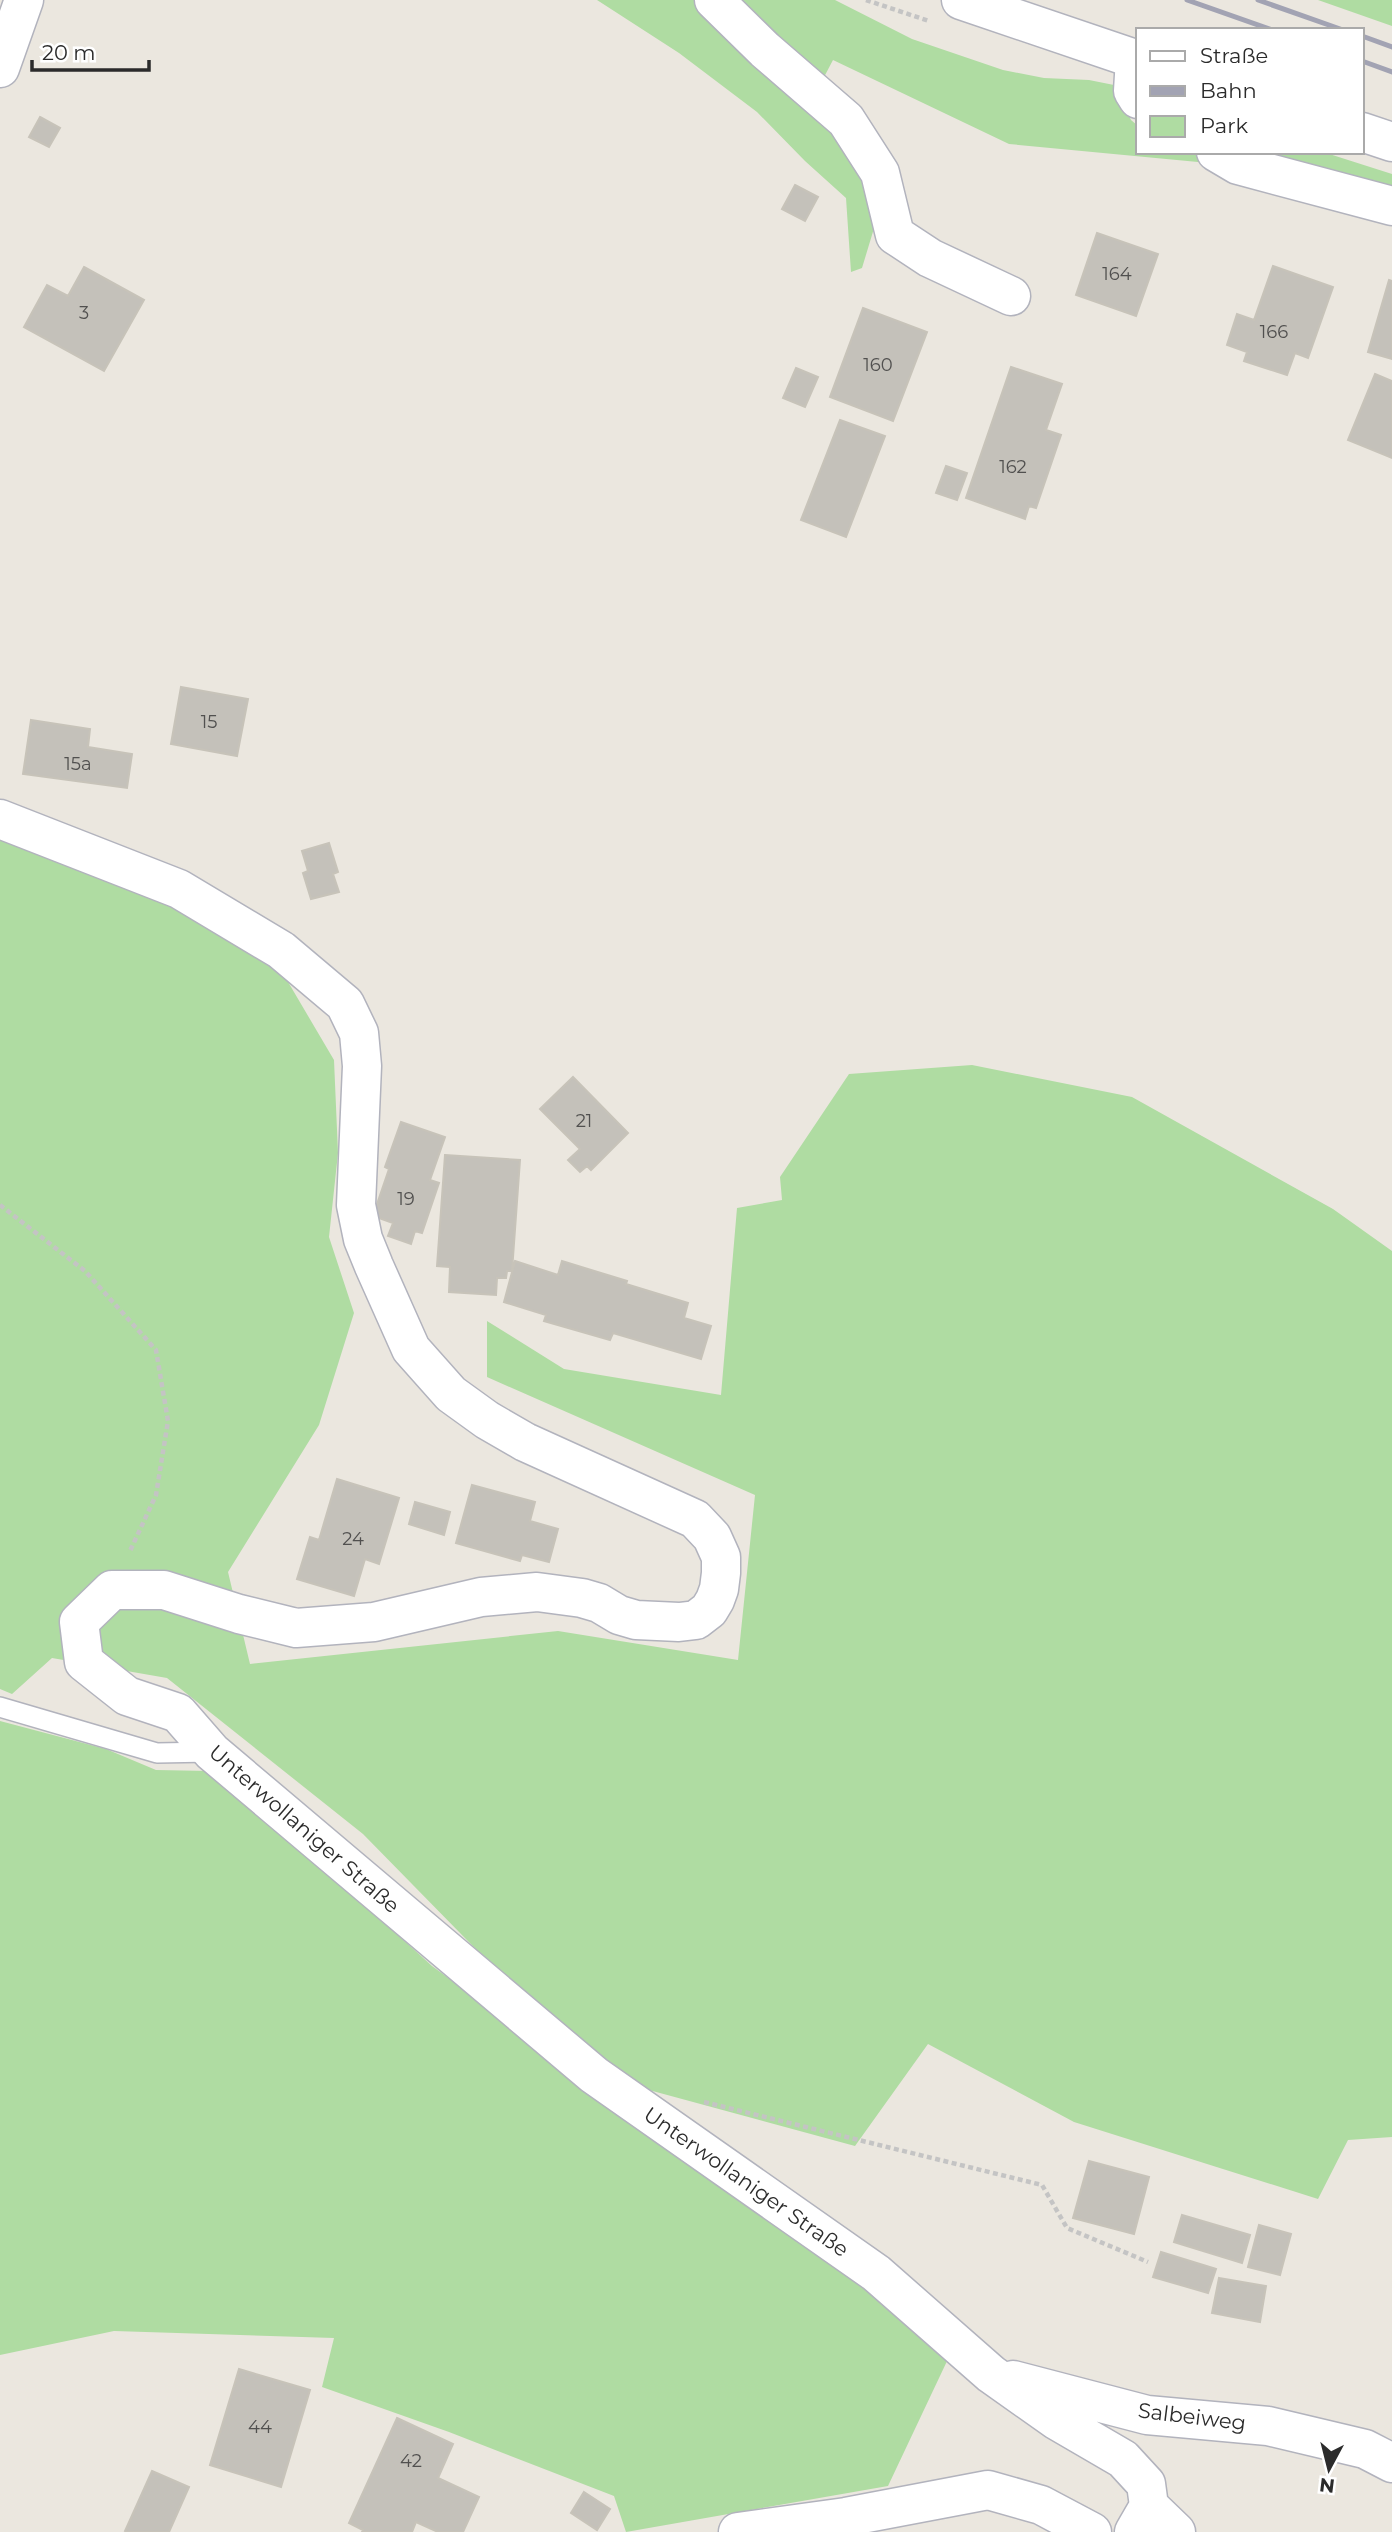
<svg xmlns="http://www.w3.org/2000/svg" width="1392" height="2532" font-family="Montserrat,sans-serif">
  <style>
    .green { fill: #afdca2 }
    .building { fill: #c4c1ba; stroke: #c7c3b9; stroke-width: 2 }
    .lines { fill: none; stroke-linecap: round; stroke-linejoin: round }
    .service-casing { stroke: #b2b3bd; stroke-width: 22 }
    .minor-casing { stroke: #b2b3bd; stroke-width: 41 }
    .secondary-casing { stroke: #b2b3bd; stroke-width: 41 }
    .path { stroke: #c4c4c4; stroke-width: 4.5; stroke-dasharray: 5 3.5; stroke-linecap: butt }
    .service { stroke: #fff; stroke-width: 19 }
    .minor { stroke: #fff; stroke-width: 38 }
    .secondary { stroke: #fff; stroke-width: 38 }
    .rail { stroke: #a2a3b3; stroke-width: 5 }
    .labels { text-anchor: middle; stroke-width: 5; stroke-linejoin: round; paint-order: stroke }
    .number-label { font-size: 18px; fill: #51504f }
    .street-label { font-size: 21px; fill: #2b2b2b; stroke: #fff }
  </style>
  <rect width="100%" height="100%" fill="#ebe7df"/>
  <path class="green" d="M597,0h106l163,161 9,64 -13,43 -11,4 -5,-74 -41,-37 -48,-49 -78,-59z
    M728,0h107l77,39 91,31 41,8 45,2 25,5 17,35 7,6v26h55l26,12 -210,-20 -176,-84 -10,19z
    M1318,0h74v26z
    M1238,152h85l69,22v24z
    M0,840l161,56 120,74 53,90 4,93 -9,84 25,76 -35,112 -91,147 22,92 308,-33 180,29 17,-165 -268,-118v-56l77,48 157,26 16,-187 45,-8 -2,-23 69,-103 123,-9 160,32 201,112 59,42v886l-44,3 -30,59 -244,-77 -146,-78 -73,102 -254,-69 -238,-243 -196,-156 -115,-20 -40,36 -12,-5z
    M0,1721l106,28 50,21 54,1 23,14 199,181 273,200 150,96 93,97 -60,127 -262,46 -12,-36 -165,-64 -127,-45 12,-49 -220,-7 -114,24z"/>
  <path class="building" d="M40,117l20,11 -11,19 -20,-10z
    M795,185l23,12 -13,24 -23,-12z
    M1097,233l61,21 -22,62 -60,-21z
    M1273,266l60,21 -25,71 -13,-5 -8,22 -43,-14 3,-9 -20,-7 10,-31 17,6z
    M84,267l60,33 -40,71 -80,-44 23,-42 21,11z
    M1389,280l3,1v78l-24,-7z
    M863,308l64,24 -34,89 -63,-24z
    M1011,367l51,17 -16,46 15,5 -25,73 -7,-2 -4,13 -59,-21z
    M796,368l22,9 -13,30 -22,-9z
    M1375,374l17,7v77l-44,-18z
    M840,420l45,16 -39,101 -45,-17z
    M946,466l21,7 -10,27 -21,-7z
    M181,687l67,12 -11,57 -66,-12z
    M31,720l59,9 -2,18 44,7 -5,34 -104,-14z
    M329,843l9,29 -5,2 6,18 -28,7 -8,-26 5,-2 -6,-20z
    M573,1077l55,56 -37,37 -4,-4 -7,6 -12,-12 12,-11 -40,-40z
    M401,1122l44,15 -15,43 9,3 -17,50 -7,-2 -4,13 -23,-8 5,-13 -20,-7 16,-47 -4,-2z
    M445,1155l75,5 -8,111h-5l-1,7h-9l-1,17 -47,-3 1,-25 -13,-1z
    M515,1261l43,14 4,-14 65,20 -1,3 62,19 -4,15 27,8 -10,33 -88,-26 -3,7 -66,-19 2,-6 -42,-13z
    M337,1479l62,19 -20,66 -14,-5 -11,37 -57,-17 13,-42 9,3z
    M472,1485l63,17 -5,19 28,8 -9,33 -27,-7 -2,6 -64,-18z
    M415,1502l35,10 -6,23 -35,-11z
    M1089,2161l60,16 -15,57 -61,-16z
    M1182,2215l68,20 -8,28 -68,-21z
    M1259,2225l32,9 -11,41 -32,-8z
    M1161,2252l55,17 -8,24 -55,-16z
    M1219,2278l47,8 -6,36 -48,-9z
    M239,2369l71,21 -29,97 -71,-22z
    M397,2418l56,26 -15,34 41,19 -16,35h-25l-22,-10 -4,10h-50l1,-2 -14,-7z
    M152,2471l37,16 -20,45h-42l-2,-1z
    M584,2492l26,17 -13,21 -26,-17z"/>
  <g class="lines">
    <defs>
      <path id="service" d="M0,1707l157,46 54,-1"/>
      <path id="minor" d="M714,0l51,50 81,70 34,53 15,62 35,23 81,38
        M1135,59l-2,32 5,8
        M0,68l24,-68
        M1216,152l22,13 154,41
        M0,819l179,70 102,61 64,54 14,29 3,33 -6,139 7,34 11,27 37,83 40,45 36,26 38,22 170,77 17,18 9,20v16l-2,16 -4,11 -6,10 -13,10 -17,2 -43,-2 -17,-5 -20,-12 -17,-5 -45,-6 -56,5 -107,25 -78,6 -57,-14 -75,-24h-52l-33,32 5,40 43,34 51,17 34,39 382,323 282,198 115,101 65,46 67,39 23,25 3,22 -15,26
        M1013,2380l134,35 121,11 97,23 27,14
        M1149,2506l27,26
        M738,2532l108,-15 142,-27 53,15 51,27"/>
      <path id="secondary" d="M961,0l177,60
        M1362,132l30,10"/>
    </defs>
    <use href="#service" class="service-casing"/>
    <use href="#minor" class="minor-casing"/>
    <use href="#secondary" class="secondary-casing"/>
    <path class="path" d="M866,0l63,21
      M0,1205l85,66 71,79 12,71 -12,74 -26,56
      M704,2102l338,83 25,43 81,34"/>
    <use href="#service" class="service"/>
    <use href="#minor" class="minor"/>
    <use href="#secondary" class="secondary"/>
    <path class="rail" d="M1187,0l85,30
      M1258,0l85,30
      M1362,36l30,11
      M1362,61l30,11"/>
  </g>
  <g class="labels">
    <g class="number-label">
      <text x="1117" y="280">164</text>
      <text x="84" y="319">3</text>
      <text x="1274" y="338">166</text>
      <text x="878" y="371">160</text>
      <text x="1013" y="473">162</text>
      <text x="209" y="728">15</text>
      <text x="78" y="770">15a</text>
      <text x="584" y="1127">21</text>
      <text x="406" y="1205">19</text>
      <text x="353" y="1545">24</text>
      <text x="260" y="2433">44</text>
      <text x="411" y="2467">42</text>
    </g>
    <g class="street-label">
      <text transform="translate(304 1829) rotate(41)" y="7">Unterwollaniger Straße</text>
      <text transform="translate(746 2182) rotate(35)" y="7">Unterwollaniger Straße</text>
      <text transform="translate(1192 2417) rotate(7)" y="7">Salbeiweg</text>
    </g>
  </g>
  <rect x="1136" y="28" width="228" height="126" fill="#ffffff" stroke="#aaaaaa" stroke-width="2"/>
  <rect x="1150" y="51" width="35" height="10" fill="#ffffff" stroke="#aaaaaa" stroke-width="2"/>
  <text x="1200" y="63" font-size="21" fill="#2b2b2b">Straße</text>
  <rect x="1150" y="86" width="35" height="10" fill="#a2a3b3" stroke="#aaaaaa" stroke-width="2"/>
  <text x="1200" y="98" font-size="21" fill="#2b2b2b">Bahn</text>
  <rect x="1150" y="116" width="35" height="21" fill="#afdca2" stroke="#aaaaaa" stroke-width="2"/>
  <text x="1200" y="133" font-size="21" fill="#2b2b2b">Park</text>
  <g transform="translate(1329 2469) rotate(187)" stroke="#ffffff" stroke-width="5" paint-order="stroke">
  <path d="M0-5L12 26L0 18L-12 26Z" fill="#2b2b2b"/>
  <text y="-10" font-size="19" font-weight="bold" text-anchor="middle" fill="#2b2b2b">N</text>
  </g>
  <path d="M32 60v10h117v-10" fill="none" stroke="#2b2b2b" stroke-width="3.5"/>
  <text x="42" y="60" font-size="21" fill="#2b2b2b" stroke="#ffffff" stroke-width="5" paint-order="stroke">20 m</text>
</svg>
